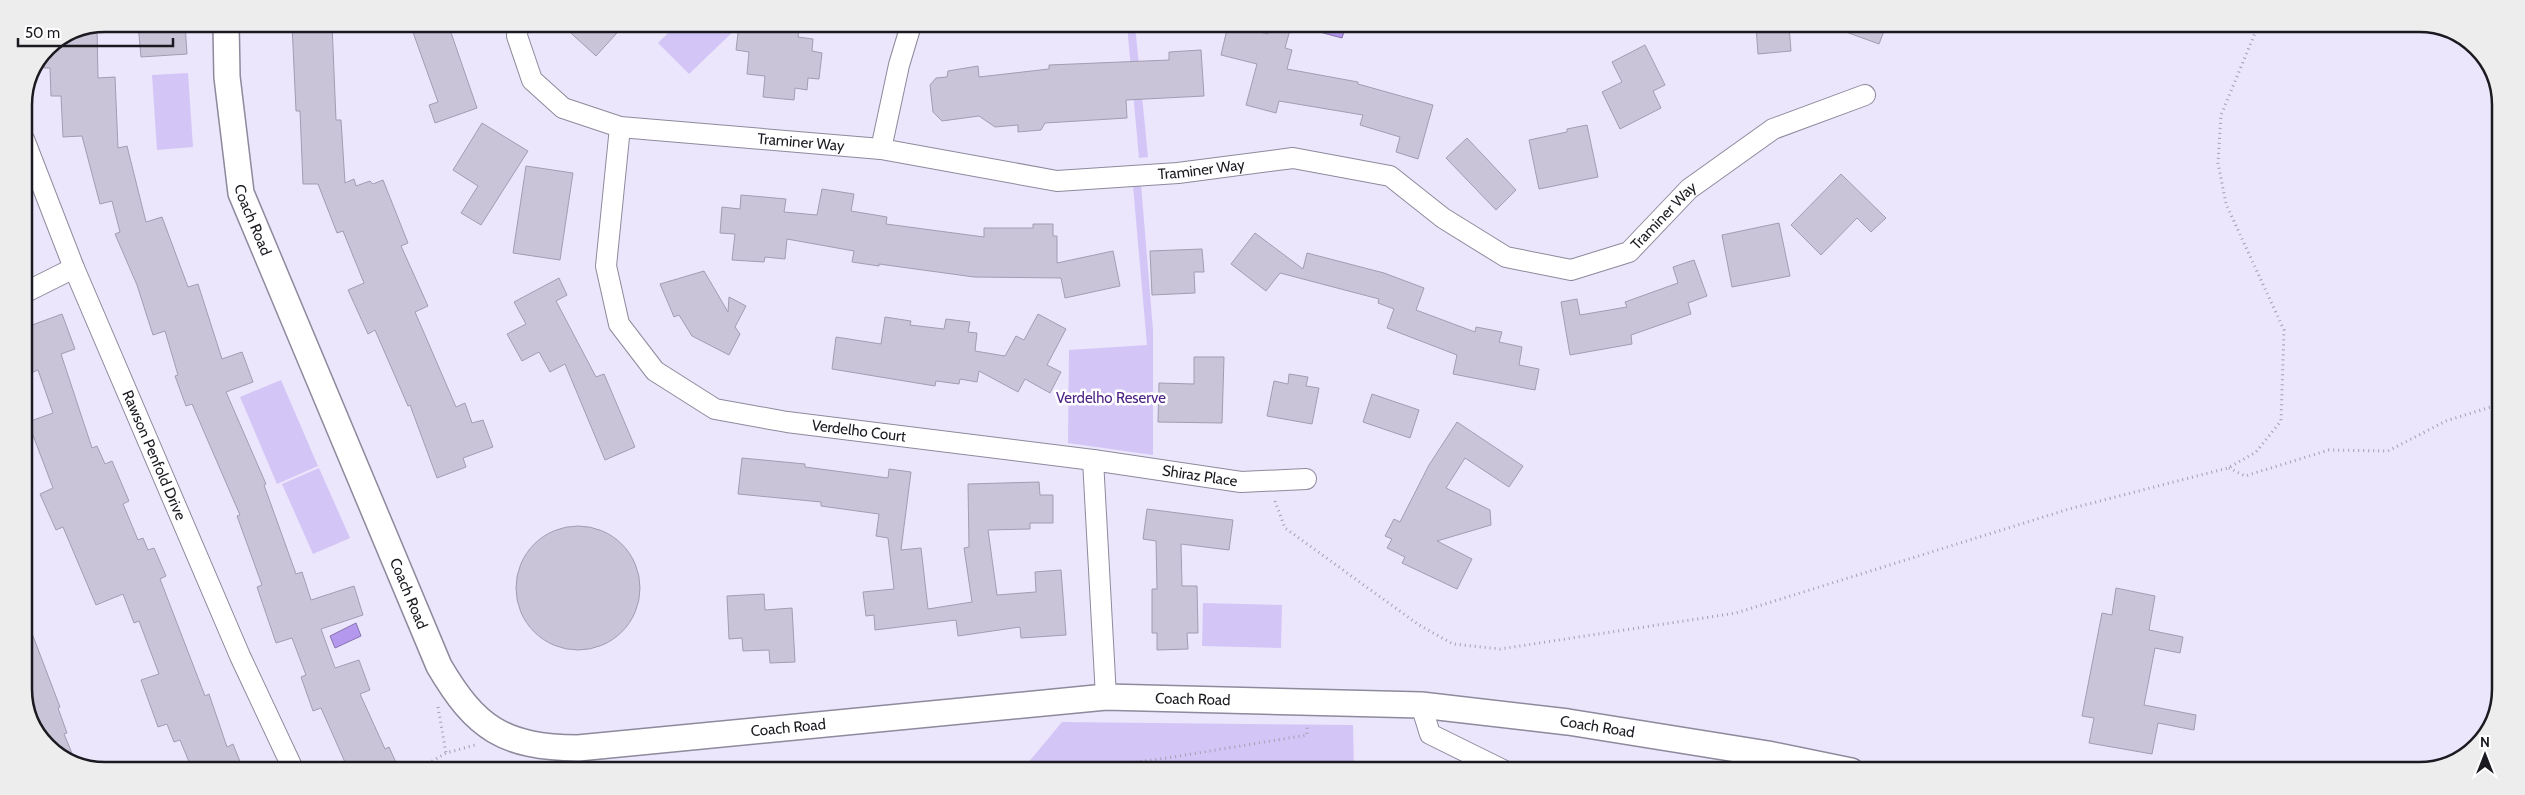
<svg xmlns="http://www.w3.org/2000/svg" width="2525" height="795" font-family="Cabin,sans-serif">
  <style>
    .green { fill: #d4c5f7 }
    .water { fill: #b498ed; stroke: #8672b0 }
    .building { fill: #c9c4d8; stroke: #a29db0 }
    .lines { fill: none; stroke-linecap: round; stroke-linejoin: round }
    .minor-casing { stroke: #8e899c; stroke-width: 22 }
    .tertiary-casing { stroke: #8e899c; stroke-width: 28 }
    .path { stroke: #a39faf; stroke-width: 3; stroke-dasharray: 1 4; stroke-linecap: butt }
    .minor { stroke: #fff; stroke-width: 20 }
    .tertiary { stroke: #fff; stroke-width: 25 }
    .labels { text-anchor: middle; stroke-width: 5; stroke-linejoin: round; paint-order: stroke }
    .street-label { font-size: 15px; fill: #1c1a21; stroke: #fff }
    .park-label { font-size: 15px; fill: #4e2486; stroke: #fff }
    .rim { fill: none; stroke: #1c1a21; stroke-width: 2.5 }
  </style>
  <rect width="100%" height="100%" fill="#ebe6fb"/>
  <path class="green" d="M677,24l63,1 -51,49 -31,-31z
    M1127,25h8l13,132 -9,1z
    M188,73l5,74 -36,3 -5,-75z
    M1141,184l12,146v125l-85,-12 1,-93 78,-5 -14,-159z
    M281,380l37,86 -41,18 -37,-87z
    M319,468l31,70 -37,16 -31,-70z
    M1203,603l79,2 -1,43 -79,-2z
    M1062,722l291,3 1,45h-332z"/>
  <path class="water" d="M1313,25h33l-4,13 -30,-8z
    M356,623l5,13 -26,12 -5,-12z"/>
  <path class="building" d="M138,24h47l2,30 -46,3z
    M292,24h40l4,96h5l4,63 9,-4 2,7 14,-5 3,3 10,-4 25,63 -7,3 27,60 -13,6 41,95 9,-4 7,20 11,-3 10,27 -30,11 3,9 -29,11 -27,-73 -2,1 -33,-76 -7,4 -20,-44 16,-7 -21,-52 -6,2 -19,-49h-15l-3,-73h-4z
    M410,24h38l29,84 -42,15 -6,-18 9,-3z
    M561,24h64l-29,32z
    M739,25h53l7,5 -1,7 15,2 -1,12 10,2 -3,26 -11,-1 -1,12 -12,-2 -1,12 -31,-3 2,-21 -18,-2 2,-22 -13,-2z
    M1228,25l40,9 2,-9 20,5 -5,18 7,2 -5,19 71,13v2l75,21 -15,54 -22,-7 4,-15 -40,-12 3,-10 -84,-14 -3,12 -30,-8 11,-41 -36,-9z
    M1756,26h33l2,25 -33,3z
    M1835,26h51l-7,18 -44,-16z
    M97,27l1,51 17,-1 3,71 9,-2 19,76 16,-5 26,70 10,-3 24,75 20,-7 11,30 -27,10 40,92 -2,1 32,89 6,-2 9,28 43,-14 9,29 -42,14 14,39 24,-8 11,30 -10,4 25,55 4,-2 10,22h-51l-27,-61 -8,3 -12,-34 5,-2 -14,-37 -16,5 -19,-56 5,-2 -25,-69 3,-1 -48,-111 -6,2 -11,-30 3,-1 -13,-44 -12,4 -16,-50 -22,-51 5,-2 -8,-31 -12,3 -18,-68 -19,1 -2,-41h-10l-1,-28h-6v-11l4,-9z
    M1645,45l20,40 -12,6 8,17 -41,21 -18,-37 20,-10 -10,-20z
    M1201,50l3,46 -78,4 1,18 -82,5 -4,7 -23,2v-7l-23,2 -16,-11 -37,5 -9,-9 -3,-27 6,-7 11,-1 1,-6 30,-5 1,11 70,-8v-4l120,-5v-8z
    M482,123l46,28 -47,74 -20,-12 17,-27 -25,-16z
    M1587,125l11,52 -59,12 -10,-49 38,-8v-3z
    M1467,138l49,52 -20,20 -50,-52z
    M526,166l47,7 -13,87 -47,-7z
    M1841,174l45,44 -15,14 -14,-14 -36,37 -30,-30z
    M822,189l32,5 -3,17 36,6 -1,7 98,13v-9h49v-4h20v12h4v27l56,-12 7,35 -55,12 -4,-20 -87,-1 -95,-13v2l-27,-4 2,-11 -67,-12 -2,20 -20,-2 -1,5 -32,-2 3,-26 -15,-1 2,-26 18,2 1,-14 45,4 -2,13 33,3z
    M1779,223l11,53 -58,11 -10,-52z
    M1255,233l48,36 4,-16 77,20 40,15 -8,22 59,22 1,-5 26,5 -3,10 23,5 -3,18 20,4 -4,21 -82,-16 4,-19 -70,-27 7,-19 -16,-6 1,-4 -99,-26 -14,18 -35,-27z
    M1202,249l2,23h-10l1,21 -43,2 -2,-44z
    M1694,260l13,36 -19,7 3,11 -60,21 1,9 -62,11 -9,-53 16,-3 3,16 47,-8 -2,-5 53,-19 -5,-16z
    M704,271l24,41 1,-15 17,9 -11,21 5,7 -11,21 -37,-19 -13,-21 -5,2 -14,-33z
    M559,278l8,17 -11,6 40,76 8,-3 31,73 -30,13 -40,-96 -15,8 -11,-20 -17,9 -15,-27 19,-10 -12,-22z
    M62,314l13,35 -14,5 31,94 5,-2 8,18 7,-3 17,40 -6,3 15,36 5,-2 5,12 6,-2 12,28 -6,3 45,117 4,-2 18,53 6,-3 10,25h-51l-12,-29 -6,2 -7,-18 -9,3 -17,-47 18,-6 -20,-53 -5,2 -11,-29 -27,11 -33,-78 -7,3 -16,-36 13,-6 -25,-66 25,-9 -15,-43 -14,6v-48z
    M1038,314l28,15 -19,36 14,7 -11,21 -25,-14 -7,13 -39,-21 -2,11 -17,-3 -1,5 -23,-3 -1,5 -103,-17 4,-32 45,7 4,-27 26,4 -1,4 34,4 2,-10 24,3 -2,10 9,1 -2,18 30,5 11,-20 8,4z
    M1194,357h30l-2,66 -64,-1 1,-39 35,1z
    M1289,374l19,3 -2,9 13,2 -7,36 -45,-8 7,-35 14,3z
    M1372,394l47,16 -9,28 -47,-16z
    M1457,422l66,44 -14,21 -44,-29 -19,30 44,22 1,15 -54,16 35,18 -15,30 -55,-26 3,-6 -18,-9 5,-9 -7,-3 9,-17 6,3 29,-57z
    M742,458l63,6v3l83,11 1,-9 22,3 -10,78 20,-2 7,61 44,-7 -8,-54 5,-1 -1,-63 71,-2 1,13h13v28h-23v6l-42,1 9,65 39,-3 -1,-20 26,-2 5,65 -45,3 -1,-11 -62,9 -2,-16 -81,10 -1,-15 -8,1 -3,-24 31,-3 -6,-51 -12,-2 3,-22 -58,-8v-4l-83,-8z
    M1147,509l86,11 -4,30 -48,-6 1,42h15l1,47h-11l1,16 -31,1v-17h-5v-44h5l-1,-48 -13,-2z
    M516 588a62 62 0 1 1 124 0a62 62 0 1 1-124 0Z
    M2116,588l39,8 -6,34 34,7 -3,16 -25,-5 -11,57 52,10 -2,15 -36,-7 -6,31 -63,-11 5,-25 -12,-2 20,-103 10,2z
    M764,594l1,16 27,-2 3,54 -25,1 -1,-13 -26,1 -1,-13 -13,1 -2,-43z
    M25,615l35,92 -2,1 9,25 -3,1 12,29 -32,-21 -20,-47z"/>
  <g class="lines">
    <defs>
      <g id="minor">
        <path id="s1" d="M518,24l-1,12 15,44 31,28 57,19 261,22 176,32 121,-8 115,-15 97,18 53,42 63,39 65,13 58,-18 60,-63 84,-60 92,-34"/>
        <path id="s2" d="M620,127l-14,139 13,58 36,47 60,38 72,13 306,38 13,237"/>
        <path id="s3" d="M24,139l50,129 166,388 53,113"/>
        <path d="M881,149l18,-84 12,-40"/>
        <path d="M24,293l50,-25"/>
        <path id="s4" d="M1093,460l148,22 65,-3"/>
        <path d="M1421,705l9,29 73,36"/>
      </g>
      <g id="tertiary">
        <path id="s5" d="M226,24l1,53 14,116 198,473c37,63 65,81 139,82l528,-51 315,8 147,17 200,32 83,17"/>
      </g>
    </defs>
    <use href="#minor" class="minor-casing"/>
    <use href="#tertiary" class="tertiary-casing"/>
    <path class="path" d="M2229,468l16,8 84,-26 59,1 58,-30 54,-17
      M1275,501l10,27 134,97 34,19 47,5 236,-36 333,-104 159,-41 28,-16 25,-31 3,-91 -58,-126 -8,-41 3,-48 37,-89
      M438,707l8,46
      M419,769l27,-16 29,-8
      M1076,770l91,-12 140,-23v-11"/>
    <use href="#minor" class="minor"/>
    <use href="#tertiary" class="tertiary"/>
  </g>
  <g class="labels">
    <g class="street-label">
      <text dy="5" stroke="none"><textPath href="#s1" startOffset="342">Traminer Way</textPath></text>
      <text dy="5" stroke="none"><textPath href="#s1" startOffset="746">Traminer Way</textPath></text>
      <text dy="5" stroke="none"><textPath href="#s1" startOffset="1256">Traminer Way</textPath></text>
      <text dy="5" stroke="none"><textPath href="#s5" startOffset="199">Coach Road</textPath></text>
      <text dy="5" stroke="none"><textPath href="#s2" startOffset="475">Verdelho Court</textPath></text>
      <text dy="5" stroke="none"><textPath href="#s3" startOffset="342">Rawson Penfold Drive</textPath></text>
      <text dy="5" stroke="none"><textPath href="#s4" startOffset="108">Shiraz Place</textPath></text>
      <text dy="5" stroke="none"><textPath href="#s5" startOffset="604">Coach Road</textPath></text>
      <text dy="5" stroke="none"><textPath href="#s5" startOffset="1472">Coach Road</textPath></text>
      <text dy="5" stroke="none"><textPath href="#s5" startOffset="1066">Coach Road</textPath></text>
      <text dy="5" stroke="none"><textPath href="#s5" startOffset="1878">Coach Road</textPath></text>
    </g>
    <g class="park-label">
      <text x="1111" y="403">Verdelho Reserve</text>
    </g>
  </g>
  <path d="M0 0H2525V795H0ZM105 32H2419A73 73 0 0 1 2492 105V689A73 73 0 0 1 2419 762H105A73 73 0 0 1 32 689V105A73 73 0 0 1 105 32Z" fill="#ededed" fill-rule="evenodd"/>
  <path class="rim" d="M105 32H2419A73 73 0 0 1 2492 105V689A73 73 0 0 1 2419 762H105A73 73 0 0 1 32 689V105A73 73 0 0 1 105 32Z"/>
  <g transform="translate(2485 755)" stroke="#ffffff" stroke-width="4" paint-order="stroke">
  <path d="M0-4L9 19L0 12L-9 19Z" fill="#1c1a21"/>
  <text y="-8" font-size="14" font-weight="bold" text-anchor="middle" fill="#1c1a21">N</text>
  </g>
  <path d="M18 38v8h155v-8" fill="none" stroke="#1c1a21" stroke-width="2.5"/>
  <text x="25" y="38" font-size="15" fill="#1c1a21" stroke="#ffffff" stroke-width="4" paint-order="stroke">50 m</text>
</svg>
